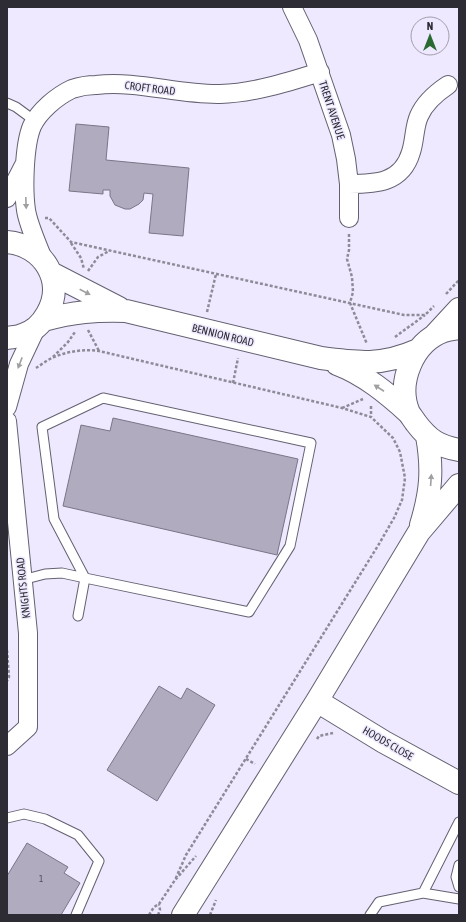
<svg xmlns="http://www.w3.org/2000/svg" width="466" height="922" font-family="'Asap Condensed',sans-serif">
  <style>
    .building { fill: #b0abbe; stroke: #7a7587 }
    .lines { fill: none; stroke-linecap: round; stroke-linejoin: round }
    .service-casing { stroke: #646071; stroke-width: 11 }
    .minor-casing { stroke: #646071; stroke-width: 20 }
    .tertiary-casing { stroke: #646071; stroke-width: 24 }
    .path { stroke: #8e8b99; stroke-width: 2.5; stroke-dasharray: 3 2; stroke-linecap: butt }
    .service { stroke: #fff; stroke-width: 9 }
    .minor { stroke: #fff; stroke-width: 18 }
    .tertiary { stroke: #fff; stroke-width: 22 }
    .oneway { fill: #a0a0a3 }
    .labels { text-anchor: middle; stroke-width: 3; stroke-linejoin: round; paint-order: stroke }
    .number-label { font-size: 9px; fill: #4e4b56 }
    .street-label { font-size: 11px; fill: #2d2b33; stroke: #eee9fe }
  </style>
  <rect width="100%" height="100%" fill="#eee9fe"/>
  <path class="building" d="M76,124l33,3 -3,33 83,8 -6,68 -34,-3 4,-39 -9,-1 -1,7 -4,4 -9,5h-5l-10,-4 -5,-9v-6h-7v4l-34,-3z
    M113,418l185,41 -21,96 -214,-49 18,-81 29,6z
    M159,686l22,13 6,-11 28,17 -58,96 -50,-31z
    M27,843l41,24 -4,6 16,10 -19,32h-54v-39z"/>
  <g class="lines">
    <defs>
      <path id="service" d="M7,103l9,4 19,14
        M22,580l23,-6 17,-1 23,5 164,34 41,-66 21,-103 -208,-45 -61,29 12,92 31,59 -7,38
        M7,818l17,-4 21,5 33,16 21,26 -23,54
        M459,865l-3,12 3,10
        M423,893l36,6
        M370,915l9,-13 44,-9 36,-71"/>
      <path id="minor" d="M292,7l16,33 33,95 5,24 3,25v34
        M349,184c27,0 53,-1 62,-32 4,-12 3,-25 8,-36 6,-14 17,-23 29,-31
        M7,198l17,-33
        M43,259c-5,-13 -15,-35 -17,-49 -3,-21 -2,-65 6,-84 7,-15 25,-30 40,-37 6,-2 16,-4 24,-4 41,-5 82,10 124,9 34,-1 68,-12 100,-22
        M7,407l12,-43 17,-36
        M7,421l21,212v94l-21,19"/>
      <path id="tertiary" d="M7,242c36,3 59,39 40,72 -5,9 -14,18 -25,21 -4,2 -10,2 -15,3
        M51,273l68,35
        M44,320c29,-8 52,-10 82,-9l195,47c37,5 61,8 97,-8
        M459,328c-5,1 -10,1 -15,3 -31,11 -48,52 -35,82 2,3 5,7 7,10 13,17 22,23 43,27
        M435,335l24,-26
        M337,364c27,10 51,30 72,49
        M421,525c10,-33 12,-55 6,-89
        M317,701l67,41 75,41
        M183,915l134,-214 102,-169 40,-47"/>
    </defs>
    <use href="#service" class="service-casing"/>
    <use href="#minor" class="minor-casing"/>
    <use href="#tertiary" class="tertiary-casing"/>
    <path class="path" d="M45,218h4l22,24 333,73h21l9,-9
      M349,234v16l-2,9 5,18 1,15 -3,11 17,41
      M71,243l10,15 3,11
      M88,271l10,-14 11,-6
      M446,294l13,-14
      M207,312l9,-38
      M88,330l11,21
      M395,337l30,-22
      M53,357l15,-15 7,-10
      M36,368c5,-3 11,-8 16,-10 15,-7 32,-9 47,-7l243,57 29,9 22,21 7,14 5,26 -3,22 -8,18 -15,26 -193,311 -11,25
      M233,383l5,-25
      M371,406v11
      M342,408l21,-9
      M7,650l2,27 -2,4
      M317,739l2,-3 14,-3
      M246,759l9,5
      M149,915l5,-8 5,-3 16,-24 21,-24
      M158,915l2,-5 -1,-6
      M210,915l6,-15"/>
    <use href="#service" class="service"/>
    <use href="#minor" class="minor"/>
    <use href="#tertiary" class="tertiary"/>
  </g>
  <defs><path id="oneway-solid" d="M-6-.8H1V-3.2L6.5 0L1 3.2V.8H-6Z"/></defs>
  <g class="oneway">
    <use href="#oneway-solid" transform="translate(26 203) rotate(88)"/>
    <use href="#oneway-solid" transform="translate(85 292) rotate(27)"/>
    <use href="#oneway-solid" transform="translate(20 363) rotate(111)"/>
    <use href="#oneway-solid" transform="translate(379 388) rotate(-147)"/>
    <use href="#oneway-solid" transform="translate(431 480) rotate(-86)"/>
  </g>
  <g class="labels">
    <g class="number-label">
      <text x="41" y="882">1</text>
    </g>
    <g class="street-label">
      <text transform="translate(150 88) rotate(7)" y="4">CROFT ROAD</text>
      <text transform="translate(332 110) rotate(72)" y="4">TRENT AVENUE</text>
      <text transform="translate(223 335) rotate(14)" y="4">BENNION ROAD</text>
      <text transform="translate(23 588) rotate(-96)" y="4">KNIGHTS ROAD</text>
      <text transform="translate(388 743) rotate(30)" y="4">HOODS CLOSE</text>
    </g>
  </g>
  <rect width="466" height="922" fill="none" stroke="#2d2b33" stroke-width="16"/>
  <g transform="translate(430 36)"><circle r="19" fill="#eee9fe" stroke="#a19dad"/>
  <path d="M0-3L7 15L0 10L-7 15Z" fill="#296a33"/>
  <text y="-6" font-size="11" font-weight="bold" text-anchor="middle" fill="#2d2b33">N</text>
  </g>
</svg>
